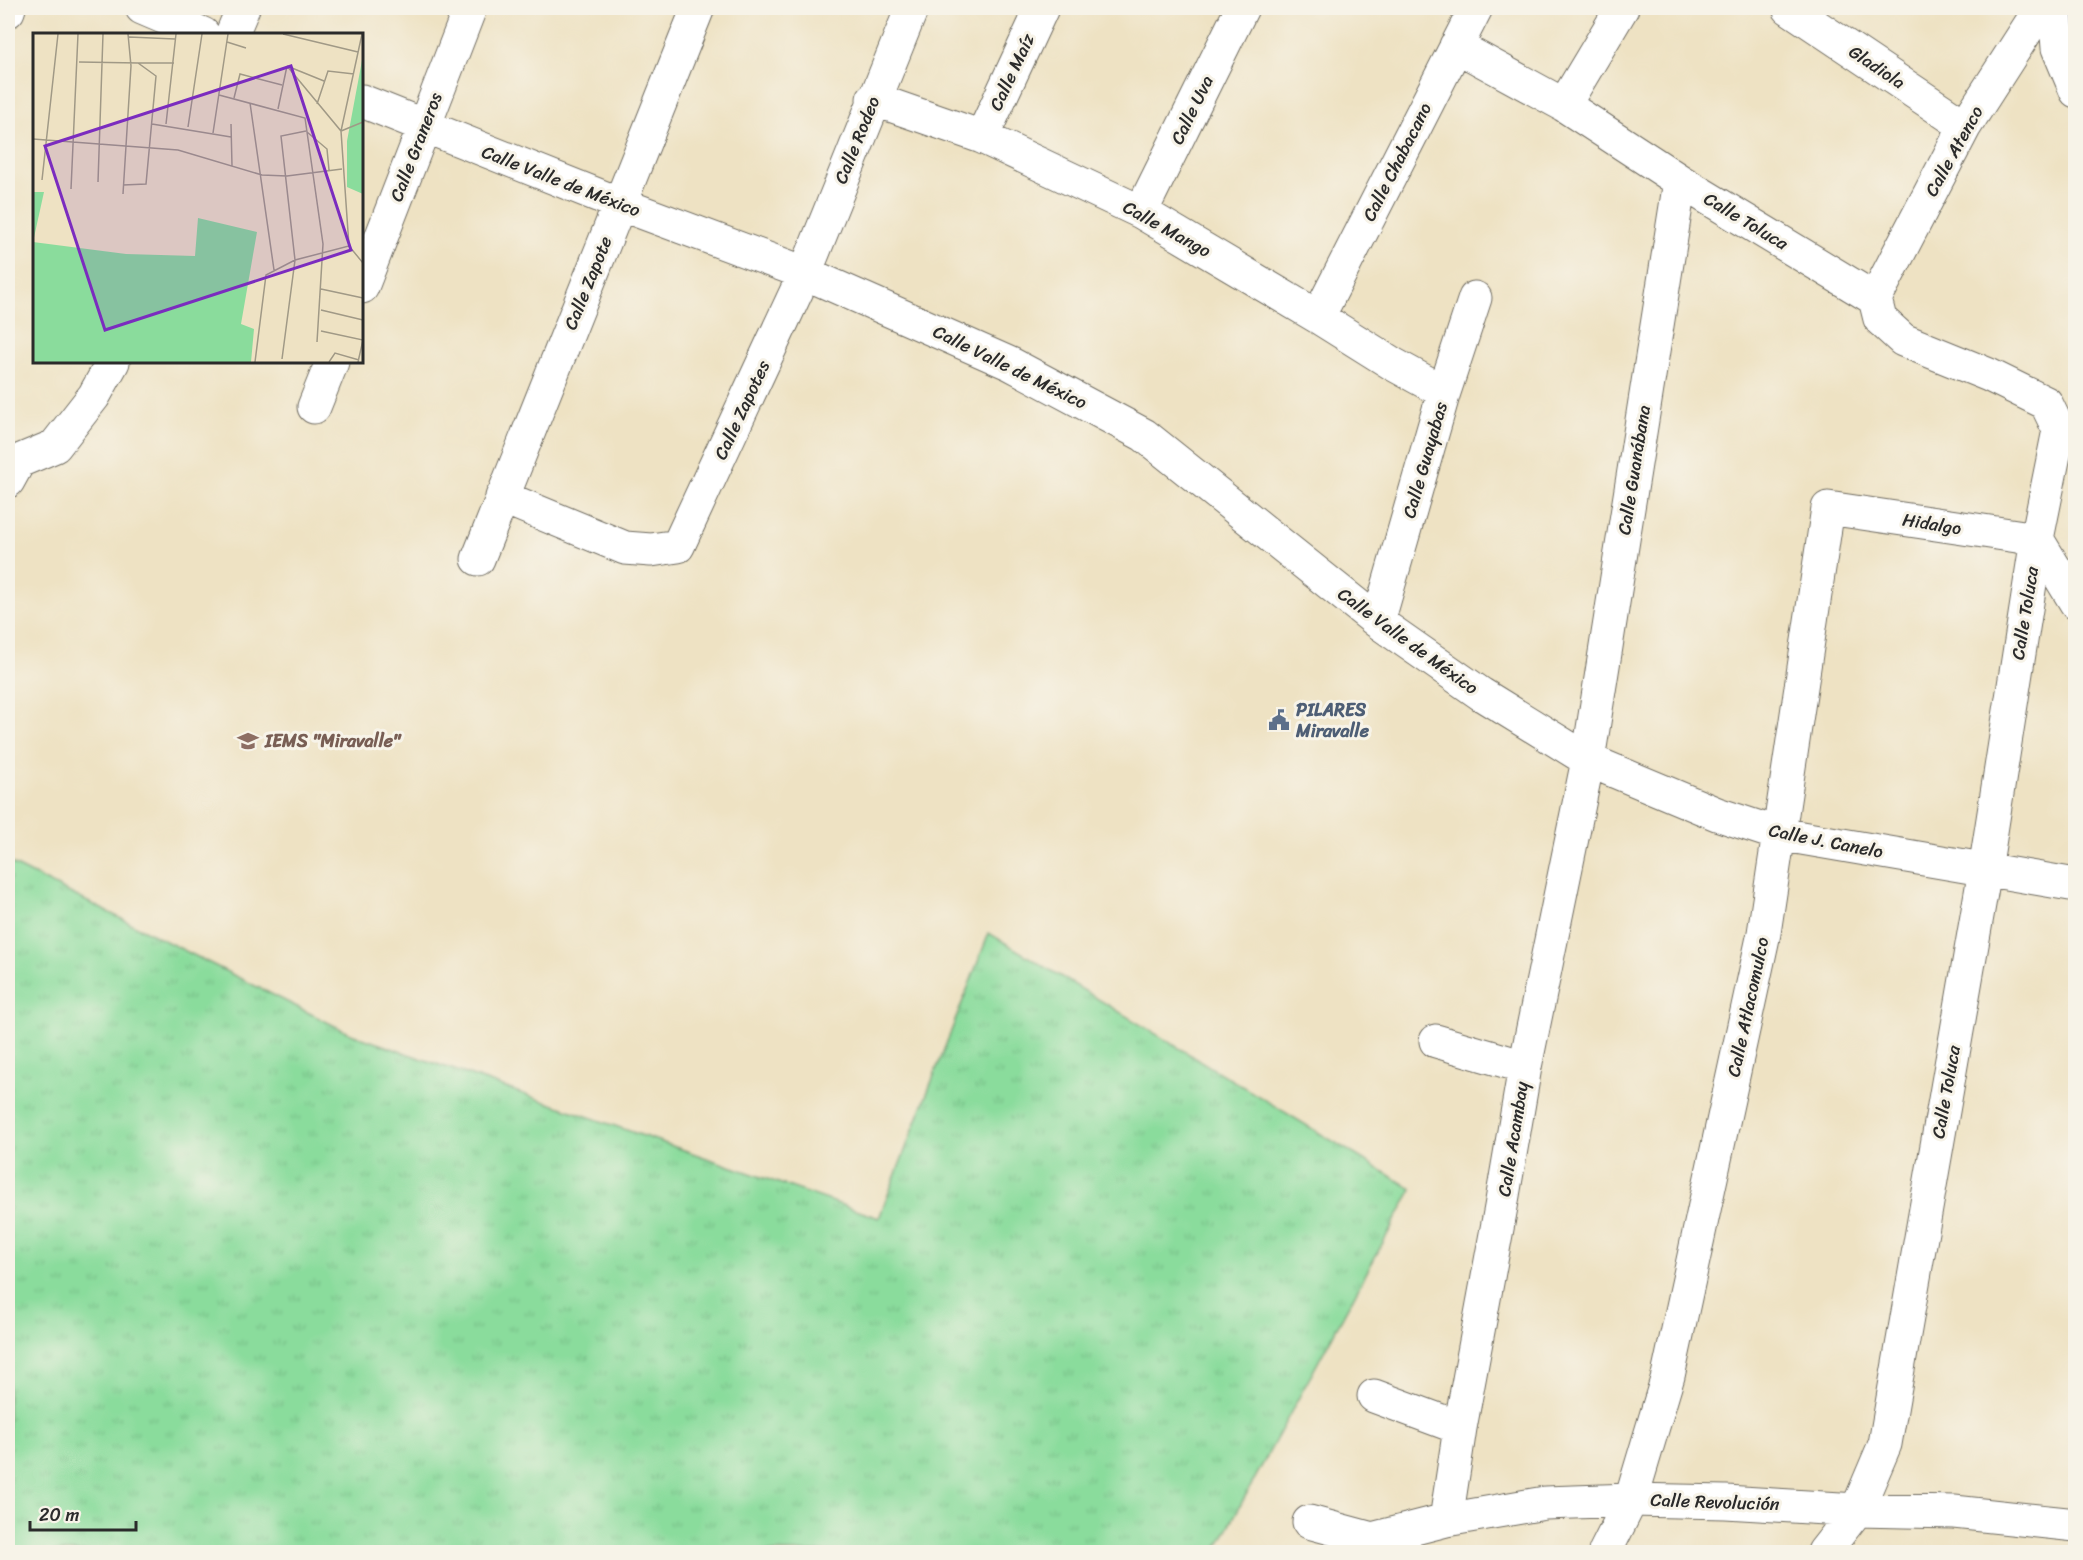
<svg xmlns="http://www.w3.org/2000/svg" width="2083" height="1560" font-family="Sriracha,sans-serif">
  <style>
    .grass { fill: url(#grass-tufts); stroke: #5a8464; stroke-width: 1.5 }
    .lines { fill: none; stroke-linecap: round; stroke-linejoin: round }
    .minor-casing { stroke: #6f6b60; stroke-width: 35 }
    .minor { stroke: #fff; stroke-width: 33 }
    .labels { text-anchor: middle; stroke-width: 6; stroke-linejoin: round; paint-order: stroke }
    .street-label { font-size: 18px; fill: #2b2b2b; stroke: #f7f3e8 }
    .service-label { font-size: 18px; font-weight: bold; fill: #4e5e75; stroke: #f7f3e8; text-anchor: start }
    .education-label { font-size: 18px; font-weight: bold; fill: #785e54; stroke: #f7f3e8; text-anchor: start }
    .inset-road { fill: none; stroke: #a09986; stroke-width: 1.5 }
    .view { fill: #7b2cbf; fill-opacity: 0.15; stroke: #7b2cbf; stroke-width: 3 }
    .inset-edge { fill: none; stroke: #2b2b2b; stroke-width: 3 }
  </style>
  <defs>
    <pattern id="grass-tufts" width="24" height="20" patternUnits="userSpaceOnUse" patternTransform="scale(1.5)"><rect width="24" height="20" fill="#8adc9c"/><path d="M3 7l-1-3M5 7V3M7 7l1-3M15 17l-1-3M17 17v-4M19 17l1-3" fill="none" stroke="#77bd87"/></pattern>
  </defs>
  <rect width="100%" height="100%" fill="#f7f3e8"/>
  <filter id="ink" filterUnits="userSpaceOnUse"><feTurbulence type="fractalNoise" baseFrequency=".0167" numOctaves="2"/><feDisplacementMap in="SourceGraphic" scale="12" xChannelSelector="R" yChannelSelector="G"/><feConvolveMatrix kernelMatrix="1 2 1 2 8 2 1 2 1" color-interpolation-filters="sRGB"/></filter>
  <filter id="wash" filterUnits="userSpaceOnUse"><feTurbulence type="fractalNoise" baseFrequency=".008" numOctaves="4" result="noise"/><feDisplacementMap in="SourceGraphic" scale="24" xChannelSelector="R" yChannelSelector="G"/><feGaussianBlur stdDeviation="1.35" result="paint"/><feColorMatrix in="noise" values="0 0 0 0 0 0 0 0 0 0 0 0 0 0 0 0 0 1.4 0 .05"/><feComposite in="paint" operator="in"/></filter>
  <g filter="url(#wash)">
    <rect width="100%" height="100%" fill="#eee2c3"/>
    <path class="grass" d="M8,862l343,172 528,184 110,-285 423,256 -197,363h-1207z"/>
  </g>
  <g filter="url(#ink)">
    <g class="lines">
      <defs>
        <path id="minor" d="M142,8l61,26
          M1789,8l176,118
          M2055,8l3,40 18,43
          M8,11l1,-3
          M232,34l11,-26
          M1456,46l108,59 116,76 195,118 5,20 23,21 86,35 57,28 13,27 -22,109 -52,331 -100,574 -28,66 -33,42
          M873,99l109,38 159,75 177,105 75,47 51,28
          M362,101l258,103 185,69 206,91 133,71 234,187 103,72 107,66 129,54 61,20 298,51
          M1564,105l58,-97
          M982,137l60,-129
          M1141,212l101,-204
          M362,287l108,-279
          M1875,299l90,-173 76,-118
          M1318,317l158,-309
          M314,407l18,-45
          M8,481l11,-20 36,-15 39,-50 19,-34
          M502,497l123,51 26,2 27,-4 127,-273 107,-265
          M2037,539l39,64
          M478,559l220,-551
          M1378,622l66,-230 31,-94
          M1436,1041l89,26
          M1374,1396l86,32
          M1446,1520l14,-92 41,-221 24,-140 63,-307 92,-579
          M1309,1522l63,17
          M1365,1552l7,-13 74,-19 99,-17 86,-3 95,2 131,8 97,2 122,13
          M1605,1552l26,-52 37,-124 96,-443 64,-425 209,31"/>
      </defs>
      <use href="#minor" class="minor-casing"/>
      <use href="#minor" class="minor"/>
    </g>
  </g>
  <defs>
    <symbol id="civic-bare" viewBox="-9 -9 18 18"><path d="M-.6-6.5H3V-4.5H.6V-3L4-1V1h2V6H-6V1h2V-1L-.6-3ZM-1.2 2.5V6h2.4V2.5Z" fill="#5c6f8a" stroke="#f7f3e8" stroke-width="2.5" paint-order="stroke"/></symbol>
    <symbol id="school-bare" viewBox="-9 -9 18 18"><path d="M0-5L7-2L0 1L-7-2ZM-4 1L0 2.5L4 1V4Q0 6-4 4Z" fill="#8d6e63" stroke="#f7f3e8" stroke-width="2.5" paint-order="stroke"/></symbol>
  </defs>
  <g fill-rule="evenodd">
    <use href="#civic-bare" x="1264" y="705" width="30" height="30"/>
    <use href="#school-bare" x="233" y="726" width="30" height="30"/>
  </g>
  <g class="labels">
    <g class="street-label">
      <text transform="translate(1877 67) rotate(34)" y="6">Gladiola</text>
      <text transform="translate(1012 72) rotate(-65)" y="6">Calle Maíz</text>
      <text transform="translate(1192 110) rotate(-64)" y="6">Calle Uva</text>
      <text transform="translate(857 140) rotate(-68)" y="6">Calle Rodeo</text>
      <text transform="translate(416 147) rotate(-69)" y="6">Calle Graneros</text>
      <text transform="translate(1954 151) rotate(-61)" y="6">Calle Atenco</text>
      <text transform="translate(1397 162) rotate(-63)" y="6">Calle Chabacano</text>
      <text transform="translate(561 181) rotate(21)" y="6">Calle Valle de México</text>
      <text transform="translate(1746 221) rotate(31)" y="6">Calle Toluca</text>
      <text transform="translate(1167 229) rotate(29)" y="6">Calle Mango</text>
      <text transform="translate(588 283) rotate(-68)" y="6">Calle Zapote</text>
      <text transform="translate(1010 367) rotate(26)" y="6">Calle Valle de México</text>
      <text transform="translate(742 410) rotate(-65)" y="6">Calle Zapotes</text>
      <text transform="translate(1425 460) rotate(-74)" y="6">Calle Guayabas</text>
      <text transform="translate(1634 470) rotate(-81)" y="6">Calle Guanábana</text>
      <text transform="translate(1932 524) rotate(9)" y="6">Hidalgo</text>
      <text transform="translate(2025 613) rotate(-81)" y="6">Calle Toluca</text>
      <text transform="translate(1408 641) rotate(36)" y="6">Calle Valle de México</text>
      <text transform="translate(1826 841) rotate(11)" y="6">Calle J. Canelo</text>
      <text transform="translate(1748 1007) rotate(-78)" y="6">Calle Atlacomulco</text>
      <text transform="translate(1946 1092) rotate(-80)" y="6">Calle Toluca</text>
      <text transform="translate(1513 1139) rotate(-81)" y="6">Calle Acambay</text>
      <text transform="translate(1715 1502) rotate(2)" y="6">Calle Revolución</text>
    </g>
    <g class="service-label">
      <text x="1296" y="716">PILARES<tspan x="1296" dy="21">Miravalle</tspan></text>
    </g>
    <g class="education-label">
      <text x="265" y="747">IEMS "Miravalle"</text>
    </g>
  </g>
  <g transform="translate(33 33)">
    <rect width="330" height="330" fill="#eee2c3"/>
    <path d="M330,22v139l-16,-7v-46zM165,185l59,14 -16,92 13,5 -3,33h-218v-120l93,12 69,2z" fill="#8adc9c"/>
    <path d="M0,159h11l-11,50z" fill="#8adc9c"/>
    <path class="inset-road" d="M250,1l75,18M96,4l46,2M194,9l19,6M46,29l59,1 18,13 -10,108 -23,1M105,30h36M254,33l54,65 22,-9M254,33l37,15M186,62l86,23 18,126 -6,98M201,65l6,-24 42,11M217,70l24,167M284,71l11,-33 26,3M245,76l9,-43M119,91l79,13M133,91l10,-90M198,91l1,42M155,94l14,-93M274,99l20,17 2,21M180,100l15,-99M0,106l145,11 84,25 25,1 55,-7M9,147l16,-146M65,149l5,-148M38,156l7,-155M90,161l8,-128 -3,-32M316,213l14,17M288,256l42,9M288,277l42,10M288,298l42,9 -5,22M249,326l13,-99 -14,-124 25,-5M222,329l11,-87 29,-15 54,-14 -8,-115 21,-97M296,329l6,-9 24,7"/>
    <path class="view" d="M258,33l60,184 -246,80 -60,-184z"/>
    <rect width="330" height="330" class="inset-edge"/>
  </g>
  <rect width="2083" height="1560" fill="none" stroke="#f7f3e8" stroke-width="30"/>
  <path d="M30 1521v9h106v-9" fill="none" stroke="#2b2b2b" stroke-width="3"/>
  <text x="39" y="1521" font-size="18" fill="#2b2b2b" stroke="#f7f3e8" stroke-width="4.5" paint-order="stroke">20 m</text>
</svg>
